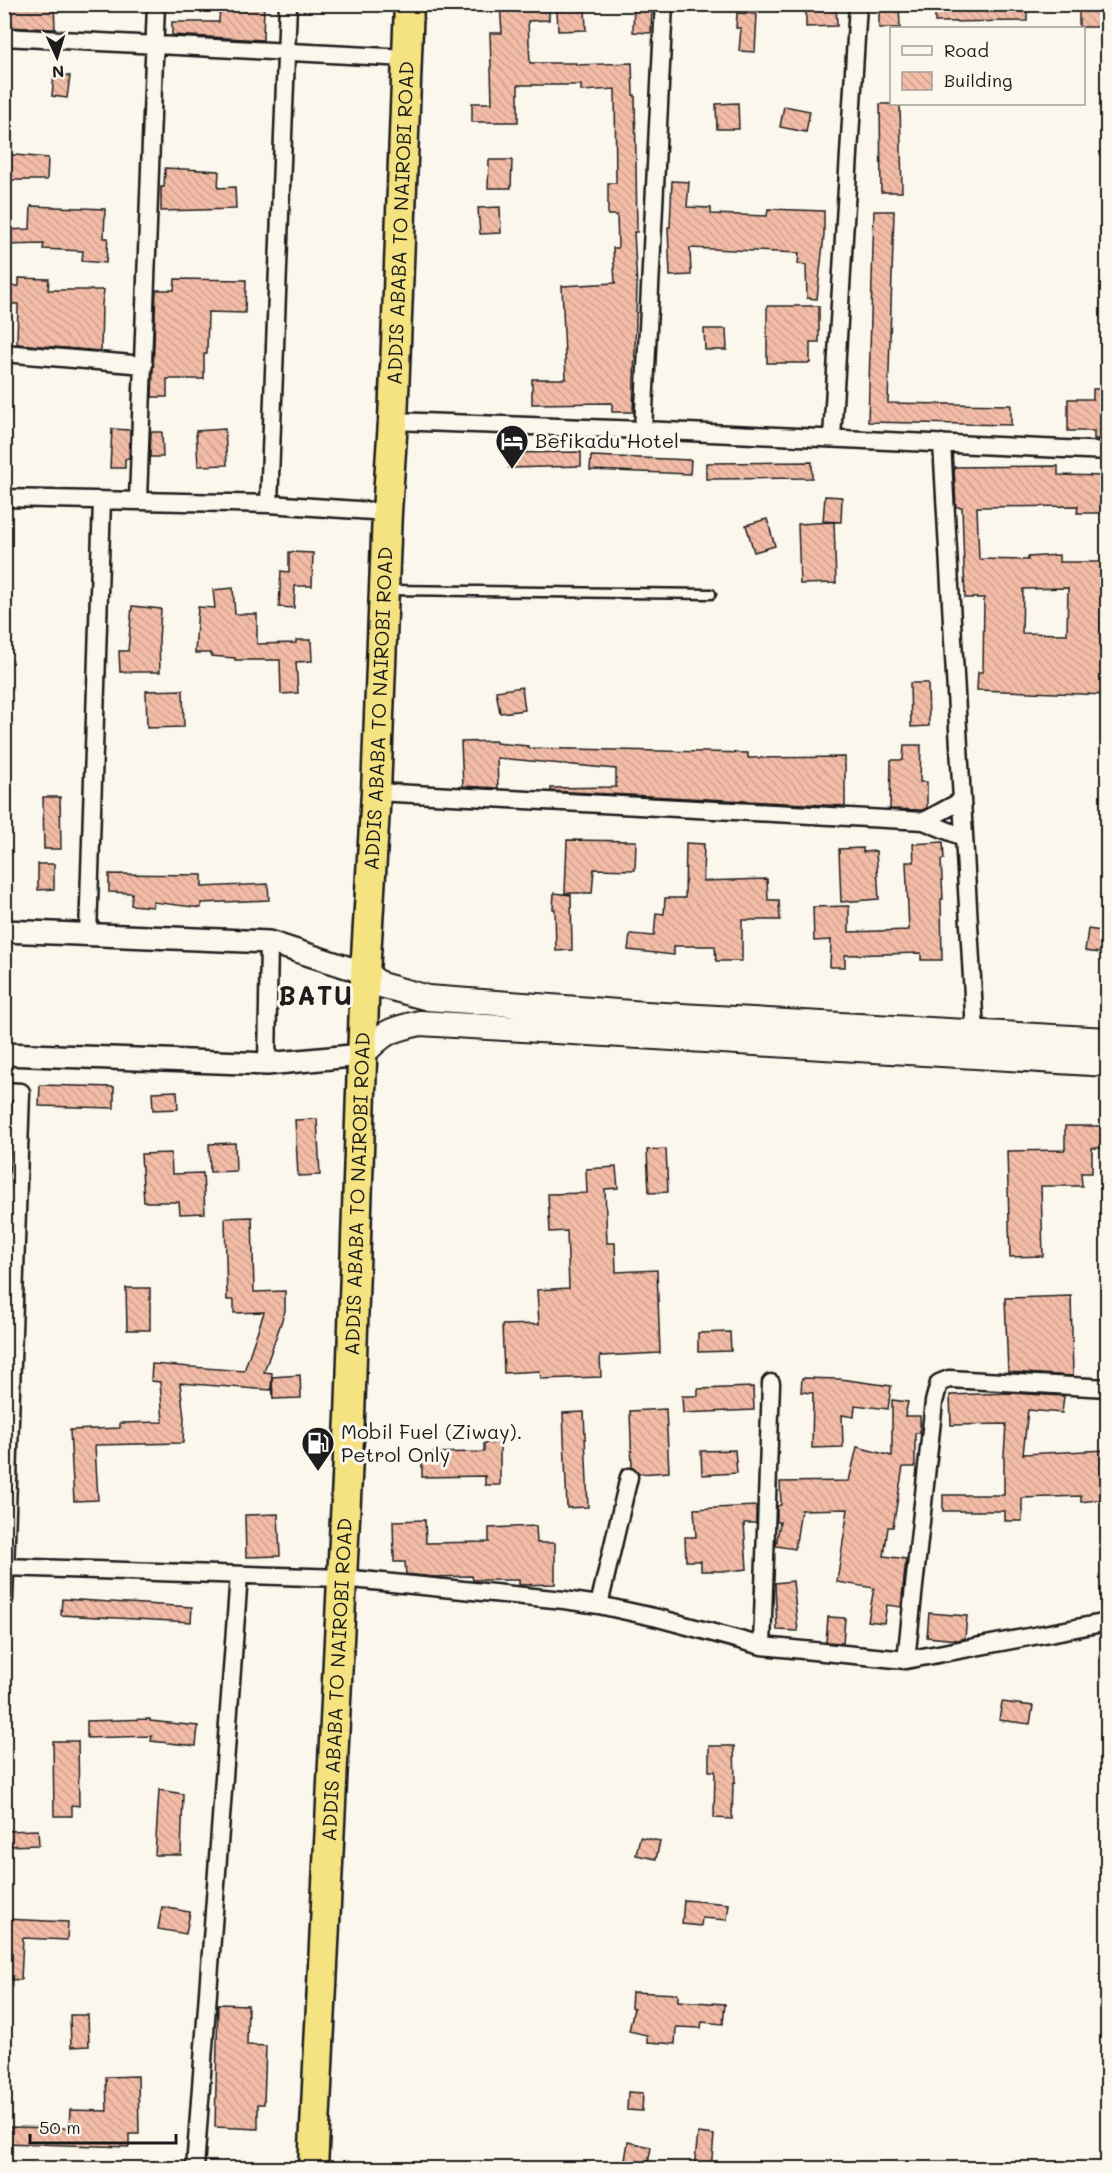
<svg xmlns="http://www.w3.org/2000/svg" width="1112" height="2173" font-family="Mali,sans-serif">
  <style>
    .building { fill: url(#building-back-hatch); stroke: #1c1c1c; stroke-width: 1.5; fill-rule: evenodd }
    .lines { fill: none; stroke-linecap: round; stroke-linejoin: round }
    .service-casing { stroke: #1c1c1c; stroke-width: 13 }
    .minor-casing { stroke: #1c1c1c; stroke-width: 21 }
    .tertiary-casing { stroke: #1c1c1c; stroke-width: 26 }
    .secondary-casing { stroke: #1c1c1c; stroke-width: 28 }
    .trunk-casing { stroke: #1c1c1c; stroke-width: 33 }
    .service { stroke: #fbf7ec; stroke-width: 8 }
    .minor { stroke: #fbf7ec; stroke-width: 16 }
    .tertiary { stroke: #fbf7ec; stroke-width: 21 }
    .secondary { stroke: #fbf7ec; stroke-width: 24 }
    .trunk { stroke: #f5e382; stroke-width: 28 }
    .labels { text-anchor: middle; stroke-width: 6; stroke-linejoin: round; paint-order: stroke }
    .street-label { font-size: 20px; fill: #1c1c1c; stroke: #fbf7ec }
    .poi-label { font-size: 20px; fill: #1c1c1c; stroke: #fbf7ec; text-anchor: start }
    .district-label { font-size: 26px; font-weight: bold; letter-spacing: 1.5px; fill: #1c1c1c; stroke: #fbf7ec }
  </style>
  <defs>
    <pattern id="building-back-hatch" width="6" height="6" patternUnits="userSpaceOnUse" patternTransform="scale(1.5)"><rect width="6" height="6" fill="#f3bca7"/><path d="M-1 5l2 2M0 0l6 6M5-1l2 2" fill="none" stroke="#d0a18f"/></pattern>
  </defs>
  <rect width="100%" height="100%" fill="#fbf7ec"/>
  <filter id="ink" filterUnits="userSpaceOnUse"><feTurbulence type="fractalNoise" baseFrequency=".0167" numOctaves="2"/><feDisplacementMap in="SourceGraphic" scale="12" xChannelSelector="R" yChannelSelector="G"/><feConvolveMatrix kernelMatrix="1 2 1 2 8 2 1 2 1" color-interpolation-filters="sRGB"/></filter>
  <g filter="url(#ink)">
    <path class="building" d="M4,4h50l1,25 -51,-2z
      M220,4h44l-1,36 -91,-5v-13h47z
      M500,4h49v16l-21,1 2,42h46v2l56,-2 1,32h2l2,137h-3l3,55 -4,125h-21v-9l-80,1v-25h34l-4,-93 53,-3 -2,-35h5l-1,-33h-9v-32h8l-1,-94 -34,2v-6h-63v37h-46v-19h20l-2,-70h12z
      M634,4h18l-1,29 -18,-1z
      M806,4h30l1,22 -31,1z
      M879,4h20l1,24h-21z
      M1027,6v15l-92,1v-15z
      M585,8l1,22 -28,1 -1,-21z
      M1107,8v19h-28v-18z
      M737,13l20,1 -2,38 -16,-1 2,-23h-5z
      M54,74l16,2 -3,22 -15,-2z
      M738,103l1,26h-22l-1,-25z
      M880,104h20l2,88h-21z
      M784,106l26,5 -4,21 -26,-5z
      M4,154l44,4 -1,22h-43z
      M489,160h23l-1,28h-23z
      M165,168l54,3 -1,17 17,-1 1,22 -75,2v-24h3z
      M672,181l17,1 -2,25 24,1v6l56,2 1,-7 56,2v24l-7,64 -10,-1 -1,-33 -8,-1 1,-11 -109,-5 1,27 -21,1 -2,-49h2z
      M31,206l74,3 -1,29h4l-2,25 -24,-2 1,-10 -40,-2 1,-5 -40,1v-15l26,-1z
      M500,207l1,26 -21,1 -2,-26z
      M874,211h20l-6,192 123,2v20l-143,-3z
      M19,278l30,1 -1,11h56l-2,14 -1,47 -84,-7 1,-40h-14v-18h15z
      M175,279l71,1 -1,33 -37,-1 -1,42h-3v25h-37v18h-15l4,-107h18z
      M767,306h52v36h-9v21h-43z
      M704,329h22l1,21h-22z
      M1093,389h14v50h-13v-8h-26v-32h25z
      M112,429l18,1 -1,28 -4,1v9h-15z
      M225,429l2,36 -29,1 -2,-35z
      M151,432h11l1,25h-13z
      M581,452v14l-72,2 -1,-15z
      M591,456l100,4 -1,14 -100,-4z
      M812,462v16l-106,1v-16z
      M1058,466v9l49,1v37h-30l1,-7 -101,1 2,52 49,1v-3l31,-2v7h48v133l-130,-5 1,-18h5l1,-74h-19l-3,-91h-6l-2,-40zM1068,588l-1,46 -45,-1 1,-44z
      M825,496l17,1 -1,25 -18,-1z
      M767,519l8,27 -21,6 -8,-27z
      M834,522l2,61 -36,1 -2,-60z
      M289,552l24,1 -1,33h-17l-1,22 -15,-1 2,-36 8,1z
      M233,588l2,26h22v30l39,-1v-3h15l1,21 -16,1 2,31 -17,1 -1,-34h-45v-2l-24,-2v-3h-16l3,-46 17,1 -2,-18z
      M132,606l29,3 -2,31 1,32h-40l-1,-21h9z
      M910,683h18l1,43 -18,1z
      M522,687l3,23 -25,3 -4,-22z
      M183,690l1,37 -37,1 -1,-37z
      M496,741v2l32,3v2l220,5v5l97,-1v49l-294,-15v-3l65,-1v-18l-119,-11 1,30 -35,-2 -2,-44z
      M904,745h17l-1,37h7v26l-5,2 -32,-1 1,-49h12z
      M43,797h17l1,52h-17z
      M567,840l69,1 -1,29 -41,-1 -2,24h-27z
      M943,842l1,17 -3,1 2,39h-2l1,61h-21v-7l-76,2v12h-15l1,-27 -17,1 -1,-34 36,-1v26l60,-2 -3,-68h8l-1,-18z
      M686,843l18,1 -1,37 64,-2 1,21h11l1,20h-38v41h-26l-1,-15h-41v9l-46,-5 2,-16 24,2 2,-23 8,1 1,-16h20z
      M863,848v4l13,-1 3,48 -38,3 -2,-53z
      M38,864h16v25l-16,1z
      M109,874l93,1v12l66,-3 1,16 -68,3v5l-48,-6v5l-22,-2 1,-12 -23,-1z
      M554,893l17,2 1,55 -16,1 -1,-42h-2z
      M1088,929l19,3v22l-22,-3z
      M40,1085l74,2v21l-75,-2z
      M177,1091l1,18 -25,1 -1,-18z
      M317,1119l3,56 -22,1 -3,-56z
      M1065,1126h42v22h-15v25h-11l1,13h-41l2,70 -33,1 -3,-106 58,-1z
      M235,1143l1,28 -26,1 -1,-28z
      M666,1149l2,43 -19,1 -2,-43z
      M171,1153l1,21 31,-1 2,40 -25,1 -1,-12h-35l-3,-48z
      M616,1167l2,21 -13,1 2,54h8l1,29 41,-2 3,83 -60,3 1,21 -60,2 -1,-8 -36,2 -2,-48 37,-1 -2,-34 32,-2 -2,-57 -17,1 -2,-38 39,-1 -1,-24z
      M252,1217l2,75 31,-1v20l-21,61 8,1 -1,17 -91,-7 4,35 -1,25 -88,2 3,55 -24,1 -4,-71 50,-2v-5l43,-1 -3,-40 -9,-1 1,-17 92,7 20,-59 -30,1v-13h-7l-2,-82z
      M126,1288h24v42h-23z
      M1071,1296l2,80 -65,-4 -3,-74z
      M730,1332l1,19 -33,1v-19z
      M300,1375l1,23 -28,1 -1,-22z
      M802,1378l38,1 51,7 -3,23 -33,-4 -1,12 -12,-2 1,32 -31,1 1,-55 -12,-1z
      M753,1387l1,23 -71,3 -1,-17h16v-7z
      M1009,1393l55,3 -2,17 -34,-3 -5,44 84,-4v21h-5l3,28 -24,3v-6l-59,2v23h-17v-10h-62v-16h61v-39l2,-32 -55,1 -1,-30z
      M892,1400l16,2 -3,14h15v17h-5v34h-12l-10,60h-5l-4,29 22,3 -5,48 -14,-2 -3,18 -16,-2 6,-33 -37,-6 11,-73 -47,1 -6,39 -19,-3 4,-24h-3v-16l4,-1 -1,-23 69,-1 8,-34 35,9z
      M666,1409l3,63 -30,2 -7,-7 -2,-56z
      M584,1412l4,95 -21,1 -4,-95z
      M484,1443h16v42h-15v-9l-63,1v-24l62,-1z
      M735,1450l2,23 -35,2 -1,-24z
      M756,1506v17h-12l3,46 -18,2h-28v-10h-15l-1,-24h11l-2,-28z
      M278,1514l2,42 -34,1 -1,-42z
      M425,1520l1,23 63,-1v-14l47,-2 1,17h18v41l-36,1v-5h-46l-1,-4 -38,1 -28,-3 -1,-12h-11l-1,-41z
      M793,1581l5,50 -21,-1 -2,-47z
      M62,1599l130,8 -1,15 -130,-7z
      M929,1613l38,3 -2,22 -8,2 -30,-3z
      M828,1617l17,1 -2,25 -17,-1z
      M1002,1702l31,4 -3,18 -31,-4z
      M150,1719v2l48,5 -2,20 -45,-5 1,-5 -65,2v-17z
      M53,1741h25l1,65 -7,-1v11h-18z
      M709,1746h25l1,37h-2l-1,36 -18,-1 1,-47h-6z
      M159,1790l24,4 -2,61h-26z
      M38,1830l1,15 -34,1v-15z
      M640,1837l20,4 -4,18 -20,-4z
      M684,1900l45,4 -2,16 -25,-2 -1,8 -19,-2z
      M162,1907l28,5 -4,22 -28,-5z
      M4,1919l64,3 -1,18 -44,-2 -2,42 -17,-1z
      M632,1992l46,2v7l47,3 -2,20 -21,-2 -1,6 -25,-1 -1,17 -28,-2v-7l-18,-4 5,-23 -3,-1z
      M218,2004l30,1 -1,40 19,1 -2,58h-6v25l-43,-2z
      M70,2015h18l1,31 -18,1z
      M138,2076l1,58h-10v13l-125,-4v-16l65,1 1,-18 37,1 -1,-34z
      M628,2092l15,1 -1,18 -15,-1z
      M698,2133l16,2 -3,34h-17z
      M628,2142l23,5 -3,17 -23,-4z"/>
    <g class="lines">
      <defs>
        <path id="service" d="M387,590l324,4"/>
        <path id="minor" d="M4,37l403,21
          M4,353l140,12
          M393,421l250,9 465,21
          M643,430l21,-426
          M832,438l26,-434
          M942,443l33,589 -7,6
          M4,498l265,6 118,8
          M138,500l18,-496
          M269,504l19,-500
          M376,792l548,29 39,16
          M924,821l37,-20
          M88,935l14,-435
          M267,1064l2,-122
          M4,1091l17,1 -17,508
          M4,1567l338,11 222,22 35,5 59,13 104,28 144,14 202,-38
          M599,1605l30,-128
          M762,1646l9,-263
          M906,1660l28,-258 5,-19 10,-4 159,9
          M195,2168l44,-593"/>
        <path id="tertiary" d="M4,931l265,11 96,31
          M4,1054l263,10 95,-9"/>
        <path id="secondary" d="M365,973l16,12 47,13 217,16 463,26
          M362,1055c22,-23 27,-25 58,-32l688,41"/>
        <g id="trunk">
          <path id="s1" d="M313,2168l37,-751 15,-444 11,-181 11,-280 6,-91 16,-417"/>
        </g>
      </defs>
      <use href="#service" class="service-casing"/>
      <use href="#minor" class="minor-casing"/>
      <use href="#tertiary" class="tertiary-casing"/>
      <use href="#secondary" class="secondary-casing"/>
      <use href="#trunk" class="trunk-casing"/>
      <use href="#service" class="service"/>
      <use href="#minor" class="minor"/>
      <use href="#tertiary" class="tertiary"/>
      <use href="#secondary" class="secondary"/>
      <use href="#trunk" class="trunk"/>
    </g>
  </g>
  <defs>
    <symbol id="hotel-pin" viewBox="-11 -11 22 30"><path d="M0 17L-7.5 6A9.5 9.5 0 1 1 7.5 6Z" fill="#1c1c1c" stroke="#fbf7ec"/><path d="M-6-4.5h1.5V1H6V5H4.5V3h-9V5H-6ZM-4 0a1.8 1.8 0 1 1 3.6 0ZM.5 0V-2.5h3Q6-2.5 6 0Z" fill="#fff"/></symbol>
    <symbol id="fuel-pin" viewBox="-11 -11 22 30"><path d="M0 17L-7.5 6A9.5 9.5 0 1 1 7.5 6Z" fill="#1c1c1c" stroke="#fbf7ec"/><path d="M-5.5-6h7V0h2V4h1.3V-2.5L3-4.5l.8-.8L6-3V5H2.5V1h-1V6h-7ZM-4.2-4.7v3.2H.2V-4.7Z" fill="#fff"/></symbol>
  </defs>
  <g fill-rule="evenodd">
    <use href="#hotel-pin" x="493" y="422" width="38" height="52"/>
    <use href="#fuel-pin" x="299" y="1424" width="38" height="52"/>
  </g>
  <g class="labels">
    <g class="street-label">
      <text dy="7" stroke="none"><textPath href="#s1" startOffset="1947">ADDIS ABABA TO NAIROBI ROAD</textPath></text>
      <text dy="7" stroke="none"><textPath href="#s1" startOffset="1461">ADDIS ABABA TO NAIROBI ROAD</textPath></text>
      <text dy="7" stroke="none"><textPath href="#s1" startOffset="975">ADDIS ABABA TO NAIROBI ROAD</textPath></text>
      <text dy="7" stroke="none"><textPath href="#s1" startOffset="489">ADDIS ABABA TO NAIROBI ROAD</textPath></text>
    </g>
    <g class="poi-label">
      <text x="535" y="448">Befikadu Hotel</text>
      <text x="341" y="1439">Mobil Fuel (Ziway).<tspan x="341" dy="23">Petrol Only</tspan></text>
    </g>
    <g class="district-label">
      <text x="316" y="1005">BATU</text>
    </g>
  </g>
  <rect width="1112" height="2173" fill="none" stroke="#fbf7ec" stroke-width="24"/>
  <rect x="12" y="12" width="1088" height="2149" fill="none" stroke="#1c1c1c" stroke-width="2" filter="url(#ink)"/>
  <rect x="890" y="27" width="195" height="78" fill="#fbf7ec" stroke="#a29f99" stroke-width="1.5"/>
  <rect x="902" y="46" width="30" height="9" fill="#fbf7ec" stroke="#a29f99" stroke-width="1.5"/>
  <text x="944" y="57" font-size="18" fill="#1c1c1c">Road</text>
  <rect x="902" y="72" width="30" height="18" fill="url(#building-back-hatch)" stroke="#a29f99" stroke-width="1.5"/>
  <text x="944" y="87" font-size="18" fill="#1c1c1c">Building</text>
  <g transform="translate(57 57) rotate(176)" stroke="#fbf7ec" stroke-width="4.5" paint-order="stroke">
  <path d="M0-4.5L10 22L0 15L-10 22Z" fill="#1c1c1c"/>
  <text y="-9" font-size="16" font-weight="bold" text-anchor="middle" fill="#1c1c1c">N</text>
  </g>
  <path d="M30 2134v9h146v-9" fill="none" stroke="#1c1c1c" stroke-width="3"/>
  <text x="39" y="2134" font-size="18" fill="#1c1c1c" stroke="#fbf7ec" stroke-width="4.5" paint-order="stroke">50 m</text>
</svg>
